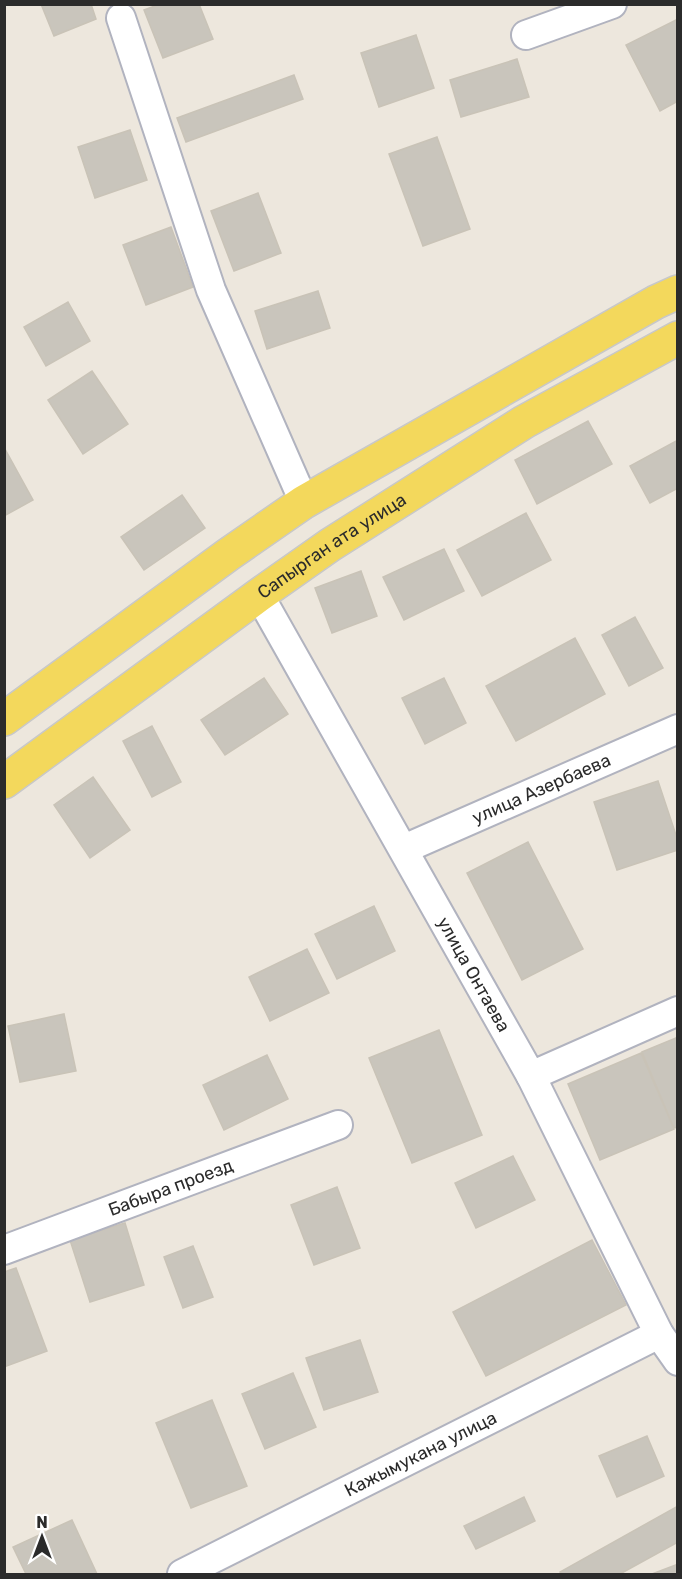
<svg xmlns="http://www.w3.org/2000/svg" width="682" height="1579" font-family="Rubik,sans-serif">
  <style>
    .building { fill: #c9c5bc; stroke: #c9c3b7; stroke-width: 1.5 }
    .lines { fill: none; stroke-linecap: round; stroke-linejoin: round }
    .minor-casing { stroke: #b1b3bf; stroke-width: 32 }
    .major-casing { stroke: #c8c8c8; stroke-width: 36 }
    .minor { stroke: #fff; stroke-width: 28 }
    .major { stroke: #f3d85c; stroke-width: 33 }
    .labels { text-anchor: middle; stroke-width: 4.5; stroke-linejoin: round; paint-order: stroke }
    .street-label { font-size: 18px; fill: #2b2b2b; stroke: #fff }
  </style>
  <rect width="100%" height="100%" fill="#ede7dd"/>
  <path class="building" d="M41,4h50l5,15 -42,17z
    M160,4h39l14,35 -50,19 -19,-48z
    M678,19v82l-18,10 -34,-66z
    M416,35l18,53 -55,19 -18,-54z
    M517,59l12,38 -68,20 -11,-37z
    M294,75l9,24 -117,43 -9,-24z
    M130,130l17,50 -52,18 -17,-51z
    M437,137l33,92 -47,17 -34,-92z
    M258,193l23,60 -47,18 -23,-60z
    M171,227l22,60 -47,18 -23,-60z
    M318,291l12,37 -63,21 -12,-38z
    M68,302l22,39 -44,25 -22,-39z
    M92,371l36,53 -45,30 -35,-54z
    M588,421l24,43 -75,40 -22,-44z
    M678,440v48l-28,15 -20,-37z
    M5,449l28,51 -29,16v-67z
    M182,495l23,33 -61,42 -23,-33z
    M526,513l25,47 -69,36 -25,-46z
    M444,549l20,42 -60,29 -21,-43z
    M361,571l16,45 -45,17 -17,-45z
    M635,617l28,51 -34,18 -27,-51z
    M575,638l30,56 -89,47 -30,-55z
    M264,678l24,36 -63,41 -24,-35z
    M444,678l22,45 -41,21 -23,-46z
    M152,726l29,56 -29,15 -29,-56z
    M93,777l37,53 -40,28 -36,-53z
    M658,781l20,60v9l-61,20 -23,-68z
    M528,842l55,107 -61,31 -55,-107z
    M374,906l21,45 -58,28 -22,-45z
    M307,949l22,44 -59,28 -21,-44z
    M64,1014l12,57 -56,11 -12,-56z
    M439,1030l43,105 -70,28 -43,-105z
    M678,1037v90l-4,1 -32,-76z
    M641,1053l33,76 -74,31 -32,-76z
    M267,1055l21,44 -64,31 -21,-45z
    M513,1156l22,44 -59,28 -21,-45z
    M337,1187l23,61 -46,17 -23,-60z
    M125,1223l19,62 -54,17 -20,-62z
    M592,1240l34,65 -140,71 -33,-64z
    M193,1246l20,51 -30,11 -19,-51z
    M16,1268l31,83 -43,16v-95z
    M360,1340l18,52 -54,18 -18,-52z
    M293,1373l23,54 -51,22 -23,-55z
    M212,1400l35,86 -56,22 -35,-85z
    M647,1436l17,40 -47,21 -18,-41z
    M524,1497l11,24 -59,28 -12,-23z
    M678,1506v36l-58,32h-59l-1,-2z
    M72,1520l25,54h-71l-13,-27z
    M678,1564v10h-26z"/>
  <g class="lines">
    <defs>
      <g id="minor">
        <path d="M121,18l90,272 93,212"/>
        <path d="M526,35l86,-31"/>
        <path id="s1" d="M259,595l272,481 128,258 19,27"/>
        <path id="s2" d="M404,849l274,-120"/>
        <path d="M531,1076l147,-65"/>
        <path id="s3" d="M4,1250l334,-125"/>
        <path id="s4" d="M182,1574l477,-240"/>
      </g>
      <g id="major">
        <path d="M4,719l225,-165 75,-52 352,-200 22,-10"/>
        <path id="s5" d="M4,782l255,-187 71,-50 194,-123 154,-84"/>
      </g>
    </defs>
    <use href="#minor" class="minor-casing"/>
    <use href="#major" class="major-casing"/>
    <use href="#minor" class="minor"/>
    <use href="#major" class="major"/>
  </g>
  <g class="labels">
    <g class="street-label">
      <text dy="6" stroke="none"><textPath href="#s5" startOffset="404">Сапырган ата улица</textPath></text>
      <text dy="6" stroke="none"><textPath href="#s2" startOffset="150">улица Азербаева</textPath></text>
      <text dy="6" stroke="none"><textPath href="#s1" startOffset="436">улица Онтаева</textPath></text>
      <text dy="6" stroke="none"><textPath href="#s3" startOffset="178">Бабыра проезд</textPath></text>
      <text dy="6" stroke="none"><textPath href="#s4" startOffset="267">Кажымукана улица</textPath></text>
    </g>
  </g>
  <rect width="682" height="1579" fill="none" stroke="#2b2b2b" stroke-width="12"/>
  <g transform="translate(42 1537)" stroke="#ffffff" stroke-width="4.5" paint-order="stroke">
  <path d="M0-4.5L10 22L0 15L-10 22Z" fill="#2b2b2b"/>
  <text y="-9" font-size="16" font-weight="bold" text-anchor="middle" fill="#2b2b2b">N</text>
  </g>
</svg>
